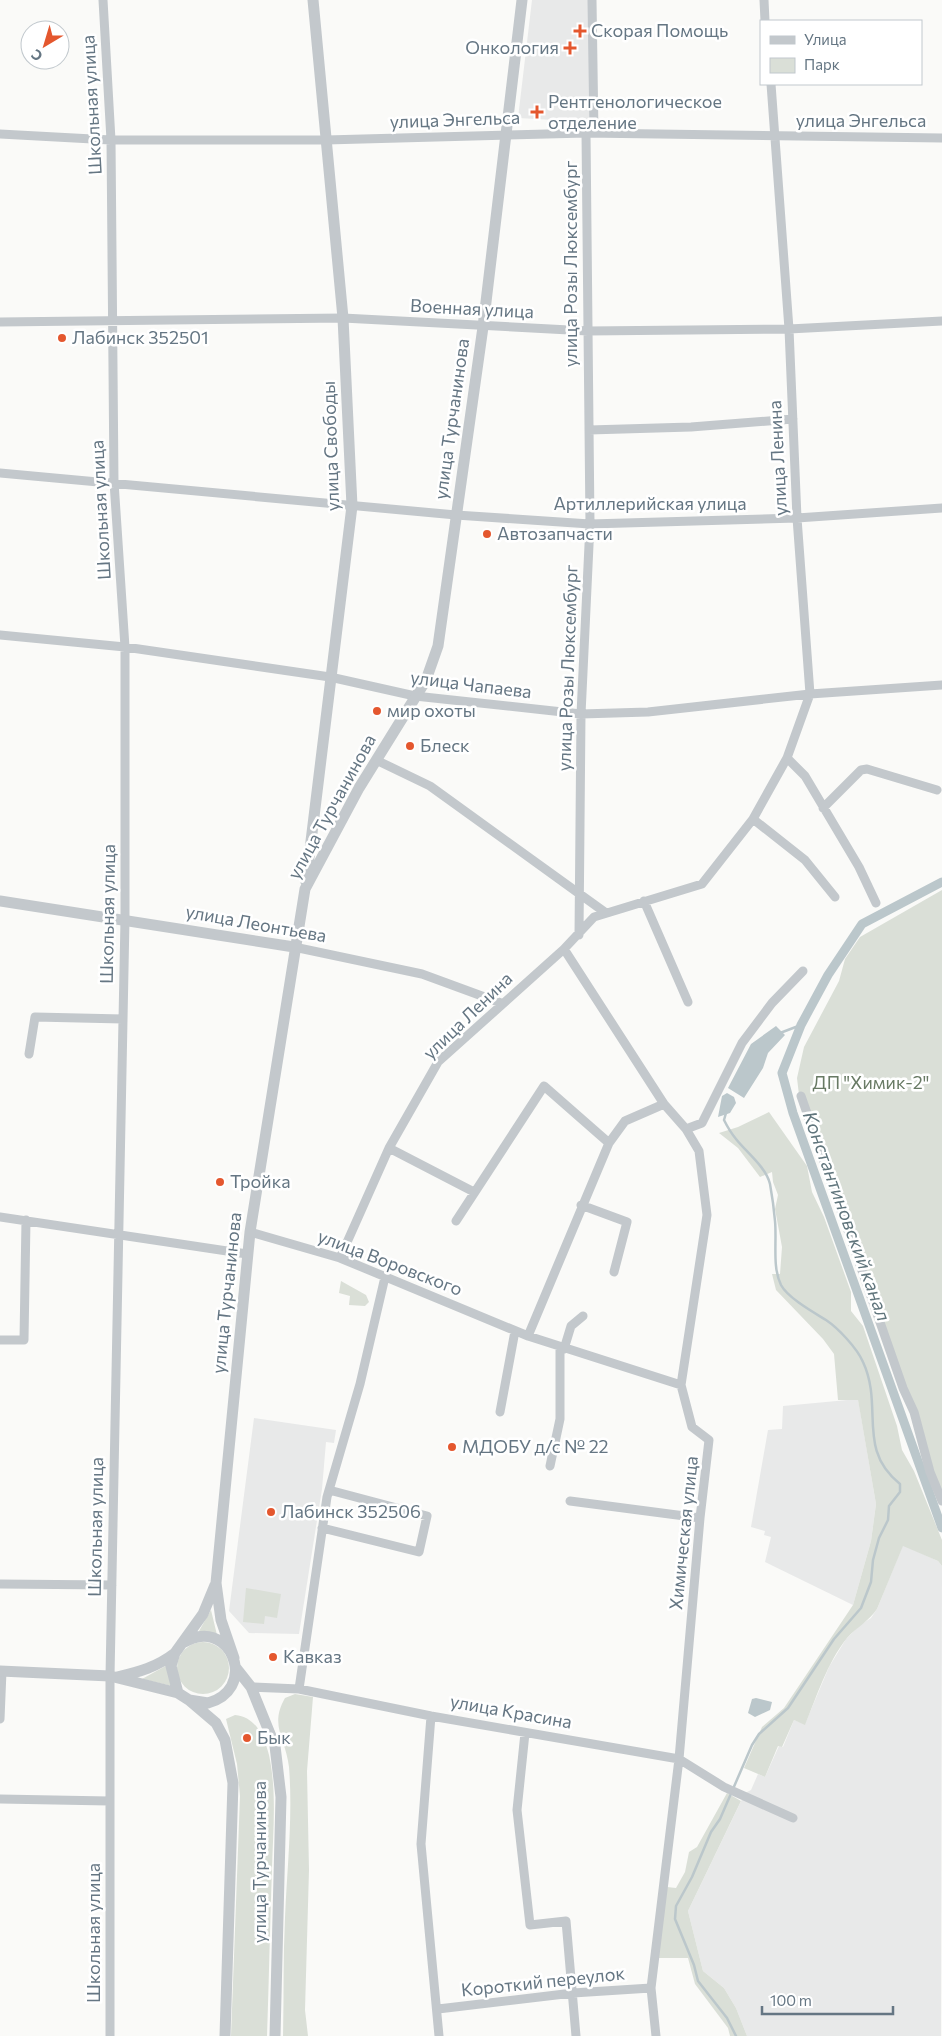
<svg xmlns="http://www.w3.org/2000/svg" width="942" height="2036" font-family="Commissioner,sans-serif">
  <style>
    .built { fill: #e8e9e9 }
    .green { fill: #dadfd7 }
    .water { fill: #bbc7cb }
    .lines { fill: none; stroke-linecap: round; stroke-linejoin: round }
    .stream { stroke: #bbc7cb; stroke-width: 2.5 }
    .canal { stroke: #bbc7cb; stroke-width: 9 }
    .minor { stroke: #c3c8cc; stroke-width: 9 }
    .tertiary { stroke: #c3c8cc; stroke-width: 11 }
    .poi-dot { fill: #e4572e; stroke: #fff; stroke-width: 2 }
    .labels { text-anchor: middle; stroke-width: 5; stroke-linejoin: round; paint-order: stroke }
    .poi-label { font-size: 18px; fill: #657683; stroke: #fff; text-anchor: start }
    .street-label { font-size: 18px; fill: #657683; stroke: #fff }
    .park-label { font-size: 18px; fill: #687a64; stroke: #fff }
    .water-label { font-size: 19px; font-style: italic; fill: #60757c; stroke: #fff }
  </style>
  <rect width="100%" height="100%" fill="#fafaf8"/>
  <path class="built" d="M532,0h56l4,122 -74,-4z
    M858,1399l18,105 -5,37 -18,64 -88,-43 6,-25 -7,-2 1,-4 -14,-4 17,-97 14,-1 1,-23z
    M254,1418l82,12 -2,13 -8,-1 -4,47 -23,145 -50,-1 -20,-22z
    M903,1545l35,16 4,5 -1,470h-194l-11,-28 -12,-20 -21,-17 -15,-60 57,-118 6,-3 7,-16 7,3 14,-31 4,1 11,-27 11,4 24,-57 17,-28 14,-14 11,-7 6,-9z"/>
  <path class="green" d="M942,890v613l-29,-91 -114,-317 -2,-17 7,-31 35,-66 6,-22 15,-22z
    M769,1112l38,54 5,26 12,25 27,75v19l12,15 34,100 5,24 12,21 28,69v26l-4,-5 -35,-15 -26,63c-8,12 -20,18 -30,29 -20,25 -30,58 -42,87l-11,-5 -12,27 -4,-1 -13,31 -21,-9 18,-41 22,-19 69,-103 18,-64 5,-37 -18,-104h-20l-4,-46 -11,-15 -47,-49 -4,-16h8l2,-27 -7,-38 3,-14 -5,-13 -1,-10 -12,5 -22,-29 -19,-15 19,-6z
    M341,1281l25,14 3,7 -4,4 -16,-1 1,-9 -11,-3z
    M246,1588l35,6 -4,24 -12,-2 -1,8 -21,-2z
    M211,1610l6,25 -18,-4z
    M177 1668a26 26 0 1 1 52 0a26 26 0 1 1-52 0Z
    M169,1664l3,22 -30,-7z
    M295,1694l18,3 -6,74 2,99 -4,140 3,26h-25c1,-39 0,-78 2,-118 2,-50 8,-101 4,-151 -3,-28 -20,-41 -4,-69z
    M235,1715c21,2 29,21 34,40 8,37 4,76 3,114 -2,55 -3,111 -5,167h-36l9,-240 -3,-32 -11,-45z
    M727,1793l14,8 -53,110 15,60 21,17 12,20 11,28h-17l-2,-8 -33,-44 -7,-26h-31l10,-71 9,1 9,-16 4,-20 8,-5z"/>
  <path class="water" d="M776,1026l9,9 -17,18 -5,15 -19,30 -16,-10 23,-44z
    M727,1093l7,4 2,6 -6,10 -12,4 4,-21z
    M756,1698l16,4 -2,8 -15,7 -7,-4 4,-14z"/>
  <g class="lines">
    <path class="stream" d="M780,1033l21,-8
      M726,1113l-2,7c3,6 7,13 12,19 10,13 30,28 34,45 2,11 4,25 5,37 2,20 -3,46 6,64 7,13 32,27 45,35 12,8 31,28 37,42 21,45 -7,87 37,122v8l-11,14 -1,14 -9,18 -6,22 -2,22 -10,26 -27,31 -46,69 -29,26 -7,11 -32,74 -9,13 -19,45 -16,29 -1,13 19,46 4,16 29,37 9,18"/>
    <path class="canal" d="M942,882l-80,42 -34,51 -27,50 -19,48 11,40 149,415"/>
    <path class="minor" d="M103,0l8,140 3,342 11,165v272l-15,757v360
      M592,0l2,133
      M764,0l1,21
      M0,134l111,6h215l260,-7 356,5
      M0,322l343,-4 245,13 201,-2 153,-8
      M589,430l102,-3 102,-8
      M0,473l456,42 134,9 207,-6 145,-10
      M0,635l125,12 205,30 85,19 166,18 67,-2 162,-18 132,-9
      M787,758l18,18 54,91 17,36
      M376,760l54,26 176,127
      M823,808l38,-38 6,-1 70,21
      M753,819l52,41 30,37
      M644,901l44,101
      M579,935l2,-221 9,-190 -4,-391
      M294,947l128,27 79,29
      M564,949l100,155 22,25
      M29,1054l6,-37 88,2
      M801,1096l102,292 11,24 16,60 12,29
      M389,1148l85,44
      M581,1205l46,17 -13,50
      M0,1217l247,37
      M456,1221l88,-135 65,57
      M250,1232l90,26 188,78 153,49
      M340,1258l49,-110 49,-86 126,-113 30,-32 108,-33 51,-65 34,-61 23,-64 -13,-176 -8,-189 -18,-245
      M528,1336l81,-193 16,-22 39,-17
      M0,1340h24l2,-120
      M564,1349l7,-23 12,-10
      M500,1412l15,-81
      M550,1466l10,-47v-72
      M570,1501l130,17
      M322,1528l97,24 8,-36 -98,-26
      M0,1584l112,1
      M251,1687l48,2 132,27 248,43 45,28 69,31
      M299,1689l28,-192 33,-113 25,-107
      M431,1716l-10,128 18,192
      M0,1719l2,-48
      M525,1733l-8,77 13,115 36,-4 10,115
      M0,1799l109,2
      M438,2009l135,-16 78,-5
      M656,2036l-5,-48 28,-229 21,-241 9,-78 -17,-13 -11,-42 26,-170 -8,-64 -13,-22 16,-6 40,-80 30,-40 31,-32"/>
    <path class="tertiary" d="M306,882l46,-376 -9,-188 -30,-318
      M0,901l294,46
      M182,1643c5,-2 10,-5 15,-6 38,-8 58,53 11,66l-19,-3 -11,-7 -7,-27 4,-13 28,-39 12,-29
      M234,1658l-13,-38 -5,-37 34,-351 55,-343 54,-101 67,-108 12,-34 45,-319 39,-327
      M236,1668l15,19 24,59 6,51 -6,239
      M0,1671l110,5 68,17
      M117,1677c22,-5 40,-10 58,-24
      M189,1700l27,23 9,17 8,43 -8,253"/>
  </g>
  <g class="poi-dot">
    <path d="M577.5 23.5h5v5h5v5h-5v5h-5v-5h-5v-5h5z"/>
    <path d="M567.5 40.5h5v5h5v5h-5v5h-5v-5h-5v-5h5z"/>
    <path d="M534.5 104.5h5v5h5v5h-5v5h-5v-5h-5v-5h5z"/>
    <circle cx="62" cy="338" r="5"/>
    <circle cx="487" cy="534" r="5"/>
    <circle cx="377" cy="711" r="5"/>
    <circle cx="410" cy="746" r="5"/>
    <circle cx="220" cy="1182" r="5"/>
    <circle cx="452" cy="1447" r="5"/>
    <circle cx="271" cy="1512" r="5"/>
    <circle cx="273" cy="1657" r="5"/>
    <circle cx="247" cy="1738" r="5"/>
  </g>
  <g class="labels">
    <g class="poi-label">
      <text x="591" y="37">Скорая Помощь</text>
      <text x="559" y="54" text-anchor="end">Онкология</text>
      <text x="548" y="108">Рентгенологическое<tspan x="548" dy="21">отделение</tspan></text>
      <text x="72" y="344">Лабинск 352501</text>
      <text x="497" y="540">Автозапчасти</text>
      <text x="387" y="717">мир охоты</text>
      <text x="420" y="752">Блеск</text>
      <text x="230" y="1188">Тройка</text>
      <text x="462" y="1453">МДОБУ д/с № 22</text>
      <text x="281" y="1518">Лабинск 352506</text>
      <text x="283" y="1663">Кавказ</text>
      <text x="257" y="1744">Бык</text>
    </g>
    <g class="street-label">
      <text transform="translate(92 105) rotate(-93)" y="6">Школьная улица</text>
      <text transform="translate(455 120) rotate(-2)" y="6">улица Энгельса</text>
      <text x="861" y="127">улица Энгельса</text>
      <text transform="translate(571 264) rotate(-90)" y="6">улица Розы Люксембург</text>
      <text transform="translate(472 309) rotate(3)" y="6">Военная улица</text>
      <text transform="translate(452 419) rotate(-82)" y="6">улица Турчанинова</text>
      <text transform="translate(331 446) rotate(-92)" y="6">улица Свободы</text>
      <text transform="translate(778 458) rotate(-93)" y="6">улица Ленина</text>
      <text x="650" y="510">Артиллерийская улица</text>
      <text transform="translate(101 510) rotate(-93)" y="6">Школьная улица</text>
      <text transform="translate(568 668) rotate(-88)" y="6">улица Розы Люксембург</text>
      <text transform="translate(471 685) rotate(7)" y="6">улица Чапаева</text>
      <text transform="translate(332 807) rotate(-61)" y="6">улица Турчанинова</text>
      <text transform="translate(108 914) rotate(-89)" y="6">Школьная улица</text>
      <text transform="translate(256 924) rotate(10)" y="6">улица Леонтьева</text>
      <text transform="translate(468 1016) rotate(-44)" y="6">улица Ленина</text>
      <text transform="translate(390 1263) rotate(21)" y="6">улица Воровского</text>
      <text transform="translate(227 1293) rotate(-84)" y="6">улица Турчанинова</text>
      <text transform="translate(96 1527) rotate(-89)" y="6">Школьная улица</text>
      <text transform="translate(684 1533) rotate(-84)" y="6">Химическая улица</text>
      <text transform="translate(511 1712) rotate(10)" y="6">улица Красина</text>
      <text transform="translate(260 1862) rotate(-90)" y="6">улица Турчанинова</text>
      <text transform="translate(94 1933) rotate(-90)" y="6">Школьная улица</text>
      <text transform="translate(543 1982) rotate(-6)" y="6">Короткий переулок</text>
    </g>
    <g class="park-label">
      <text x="871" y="1089">ДП "Химик-2"</text>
    </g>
    <g class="water-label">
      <text transform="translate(847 1216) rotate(70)" y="7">Константиновский канал</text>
    </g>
  </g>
  <rect x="760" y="20" width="162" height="65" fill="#ffffff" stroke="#c1c8cd"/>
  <rect x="770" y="36" width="25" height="8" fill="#c3c8cc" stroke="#c1c8cd"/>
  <text x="804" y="45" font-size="15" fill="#657683">Улица</text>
  <rect x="770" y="58" width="25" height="15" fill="#dadfd7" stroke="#c1c8cd"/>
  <text x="804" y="70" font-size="15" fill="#657683">Парк</text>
  <g transform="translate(45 45) rotate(218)"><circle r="24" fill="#ffffff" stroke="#c1c8cd"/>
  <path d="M0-4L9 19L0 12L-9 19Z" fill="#e4572e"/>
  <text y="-8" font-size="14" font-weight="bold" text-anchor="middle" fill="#657683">С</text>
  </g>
  <path d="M762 2006v8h131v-8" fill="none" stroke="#657683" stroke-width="2.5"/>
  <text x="770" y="2006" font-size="15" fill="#657683" stroke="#ffffff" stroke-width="4" paint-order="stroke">100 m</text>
</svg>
